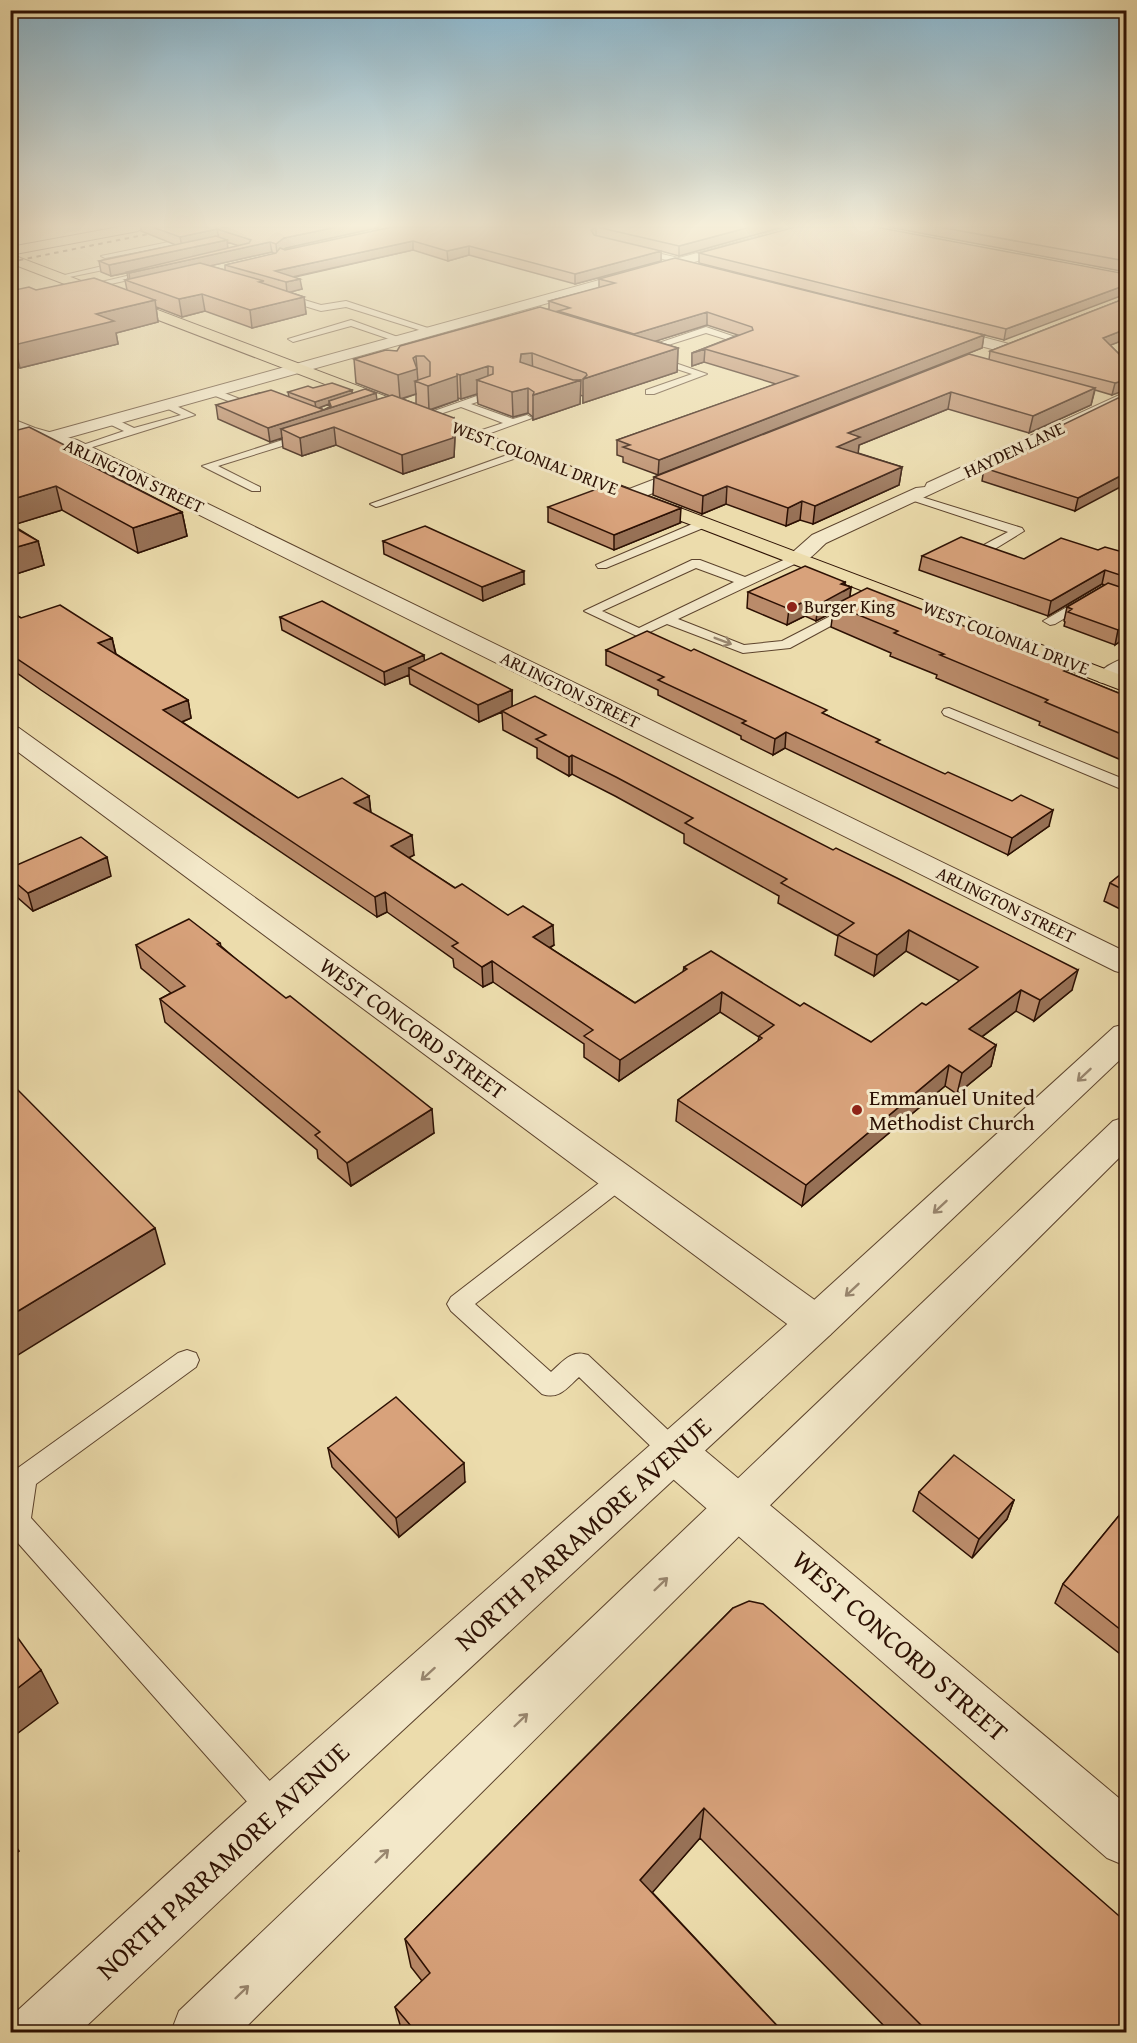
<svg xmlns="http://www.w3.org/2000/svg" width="1137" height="2043" font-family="'Gentium Book Plus',serif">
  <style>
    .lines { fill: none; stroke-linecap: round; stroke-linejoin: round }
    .service-casing { stroke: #5c432d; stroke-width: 2 }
    .minor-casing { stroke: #5c432d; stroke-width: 2 }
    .tertiary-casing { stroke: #5c432d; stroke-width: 2 }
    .primary-casing { stroke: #2c1003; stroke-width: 2 }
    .trunk-casing { stroke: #2c1003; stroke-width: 2 }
    .service { fill: #f3e8c9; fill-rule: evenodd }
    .minor { fill: #f3e8c9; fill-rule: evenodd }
    .tertiary { fill: #f3e8c9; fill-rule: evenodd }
    .primary { fill: #ecdcac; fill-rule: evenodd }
    .trunk { fill: #ecdcac; fill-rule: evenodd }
    .rail { stroke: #2c1003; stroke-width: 2; stroke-dasharray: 4.5 4.5; stroke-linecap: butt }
    .wall { fill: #ba8b6a; stroke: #2c1003; stroke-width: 1.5; fill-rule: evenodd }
    .shaded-wall { fill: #977156; stroke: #2c1003; stroke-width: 1.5 }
    .building { fill: #d8a27b; stroke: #2c1003; stroke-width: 1.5 }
    .oneway { stroke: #998770 }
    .poi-dot { fill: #8f2418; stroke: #f3e8c9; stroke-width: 2 }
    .labels { text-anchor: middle; stroke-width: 6; stroke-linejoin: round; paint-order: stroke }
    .far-street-label { font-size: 18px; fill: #2c1003; stroke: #f3e8c9 }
    .far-poi-label { font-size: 18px; fill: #2c1003; stroke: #f3e8c9; text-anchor: start }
    .street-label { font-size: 22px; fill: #2c1003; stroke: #f3e8c9 }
    .poi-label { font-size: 22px; fill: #2c1003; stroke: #f3e8c9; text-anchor: start }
    .near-street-label { font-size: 27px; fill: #2c1003; stroke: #f3e8c9 }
  </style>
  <rect width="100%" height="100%" fill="#ecdcac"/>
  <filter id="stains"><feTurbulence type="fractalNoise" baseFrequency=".00333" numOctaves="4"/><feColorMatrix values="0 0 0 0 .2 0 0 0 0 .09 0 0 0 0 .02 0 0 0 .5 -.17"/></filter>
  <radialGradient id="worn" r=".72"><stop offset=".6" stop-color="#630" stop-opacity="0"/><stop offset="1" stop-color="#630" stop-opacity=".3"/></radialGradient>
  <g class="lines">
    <defs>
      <path id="service" d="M193,237h3v4l-91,17 -4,-2z
        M636,248l47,11 1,2 -4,2 -47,-11v-4z
        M124,261l4,2 -1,2 -67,14 -4,-2z
        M152,270h3v4l-71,16 -4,-3z
        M10,287l4,3 -4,2z
        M281,293l40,12 25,-4 91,30 -8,2 -83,-26 -25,4 -43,-13v-4z
        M351,320l55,20 -8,2 -47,-16 -58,16 -5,-3z
        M706,327l44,15 -15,6 -5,-3 5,-3 -29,-9 -63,20 -8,-2z
        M649,356h6l52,18 -53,20h-8v-4l46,-16 -43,-14z
        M214,389l26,10 20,-6 5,3 -26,9 -29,-11v-4z
        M488,392l4,1v4l-21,7 42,15 14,-4 5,3 -55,20 -4,-1v-4l30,-10 -42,-16 -36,12 -5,-3z
        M168,402l27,13 -112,35 -4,1 -5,-3 50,-17 -17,-8v-4h8l19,9 47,-13 -17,-8v-4z
        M307,432l5,3 -1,2 -93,29 42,21v4h-8l-50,-25z
        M521,450l4,1v4l-145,51 -4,1 -6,-3z
        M912,494l110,34 2,3 -34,21h-8l-2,-3 2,-3 26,-14 -100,-33 -2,-2z
        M704,519l4,1v6l-102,42h-8l-2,-3z
        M797,554l6,4 -2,3 -123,58 66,26 38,-4 68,-35 5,-1 7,4 -72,39 -47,5 -76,-29 -28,13 -55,-26 108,-51h8l45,17zM696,568l38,14 -95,46 -37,-17z
        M1103,586l23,8v8l-22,-7 -49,29 -5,1 -7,-4z
        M949,708l177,72v11l-182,-76 -2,-3 2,-3z
        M620,1171l8,2 3,6 -3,6 -153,119 76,68c12,-11 21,-23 37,-17l95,89 4,8 -4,8 -9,3 -9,-3 -86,-83c-12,11 -20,23 -37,17l-91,-83 -4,-7 4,-7 161,-124z
        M187,1350l9,3 3,7 -3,7 -160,117 -5,34 256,282 5,11 -5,11 -11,5 -11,-5 -255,-288v-54l5,-10 163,-117z"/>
      <path id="minor" d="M941,326l68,18 2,3 -8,5 -67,-18 -3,-3z
        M1126,392v11l-300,140c-11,10 -20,23 -36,19l-4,-4 26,-23 104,-47 9,-1 2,-4z
        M10,418l25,10 42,12 1049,512v22l-11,-3 -1050,-523 -55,-18z
        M694,464l7,2 2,4 -2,4 -63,25h-14l-3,-4 3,-4z
        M1126,658v17c-9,7 -15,10 -27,7l-3,-5c7,-10 19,-16 30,-19z
        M10,725l9,3 811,583 6,12 -6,12 -14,5 -14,-5 -792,-589z
        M674,1433l16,5 436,366v62l-19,-8 -449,-392 -6,-14 6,-14z"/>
      <path id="tertiary" d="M791,227h19l-2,3 -798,224v-11z
        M1126,1024v30l-296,281 -535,495 -215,202h-70l7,-21 240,-219 545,-481 312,-284z
        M1126,1117v34l-885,881h-70l8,-21 934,-890z"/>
      <path id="primary" d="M119,227h25l-6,4 -128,24v-8z"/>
      <path id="trunk" d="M10,254l1116,423v15l-1116,-429z"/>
    </defs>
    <use href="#service" class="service-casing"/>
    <use href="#minor" class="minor-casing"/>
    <use href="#tertiary" class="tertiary-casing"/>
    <use href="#primary" class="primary-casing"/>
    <use href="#trunk" class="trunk-casing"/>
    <use href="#service" class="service"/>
    <use href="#minor" class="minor"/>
    <use href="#tertiary" class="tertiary"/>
    <use href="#primary" class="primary"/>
    <use href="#trunk" class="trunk"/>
    <path class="rail" d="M10,262l173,-35"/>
  </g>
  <path class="wall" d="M141,227h240l-95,21 -3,1 2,1 107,-23h391l-104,29 -18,-5v10l-86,23 -106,-29 -21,6 -35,-11 -118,27 7,12 -13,3 15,5 2,17 -54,14 -47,-17 -23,6 -26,-10 2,15 -42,11 2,11 -98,24 -10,-4v-73l26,-1h91l-2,-10 3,-1 -1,-6 -16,3 -10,-4 -2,-11 77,-16 -35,-14zM227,242l12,4 -11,3zM272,252l3,2 -50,11v5l-16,-4z
    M888,227h238v45z
    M699,253l427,21 -122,66 -305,-77z
    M599,279l385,56 -2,13 -324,127 -35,-13v-5l-6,-2v-15l159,-56 -72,-22 -12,4v-13l46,-18 -31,-10 -52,16 23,7 -1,24 -94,31v-7l-3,-1v9l-47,16v-3l-5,-4 -15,4 -35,-13 -1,-10 -16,5 -3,-1v2l-27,10 24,26 -1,21 -51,17 -67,-29 -34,11 -19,-8 -1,-10 -12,4 -52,-23 -2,-14 73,-8 -1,-5 25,-4 39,2v3l25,7 13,-4 -34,-13 -2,-24 43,-8 152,-42v-8l50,-13zM416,394v10l-14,-5zM329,404l1,3 -6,3 -5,-2z
    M1126,298v41l-16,6 16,16 -14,34 -17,-5 -4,15 -62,28 -81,-24 -89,36 -1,8 44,14 -3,18 -86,39 -13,-4 -14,6 -60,-22 -24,10 -49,-19 1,-18 335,-117 1,-9z
    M1126,399l-51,112 -93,-30 2,-13 70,-31 2,-9z
    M10,421l3,10 73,31 96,50 5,24 -49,17 -76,-43 -50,15 26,16 6,24 -34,11z
    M548,507l132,16 -66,27 -66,-28z
    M383,541l141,43 -41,17 -99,-47z
    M1126,547v90l-11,8 -51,-19 1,-4 -1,-1 3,-14 38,-22 -3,-1 -54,32 -129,-46 3,-14 102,3 74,-9 21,1z
    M845,582v3l6,2 -1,10 219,76 57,23v66l-87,-37 1,-3 -104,-44 1,-3 -47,-19 1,-3 -60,-26 2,-15 -17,9 -11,-5 -18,9 -40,-17 1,-16z
    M10,611l11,7 91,20 4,16 72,46 3,18 -9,4 116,76 71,-2 2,17 43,42 -6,3 47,30 99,57 -4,3 85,55 48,-31 1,-5 116,39 71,36 55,-37 34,-24 -54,-30 -32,25 -39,-21 3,-19 -60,-33 1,-7 -95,-53v-9l-69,-38 -43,-22 -3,2 -32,-18v-10l-34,-18 -1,-18 -23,10 -69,-38 -1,-9 -24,10 -103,-55 -2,-13 145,44 87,29v16l560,284 -38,31 -18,-10 -34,26 14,8 -5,21 -34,28 -12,-8 -143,120 -126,-85 2,-21 80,-59 1,-4 -39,-25 -101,69 -35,-24v-13l-91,-62 -10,5 -29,-20 -1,-8 -66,-47 -10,5 -336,-227 -31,-22z
    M606,650l221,65 52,29 170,82 -41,29 -223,-107 -12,7 -32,-16v-3l-83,-41v-5l-52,-25z
    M10,868l101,8 -78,35 -23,-20z
    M1126,870v42l-22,-11 6,-18z
    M220,943l1,3 213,187 -83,53 -33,-28 -1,-8 -152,-128 -5,-23 11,-6 -30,-25 -5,-23z
    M328,1448l137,34 -66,55 -67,-70z
    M919,1492l95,8 -7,19 -35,39 -59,-47z
    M1126,1507v148l-2,2 -69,-54 8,-19z
    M733,1608l393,424h-236l-190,-194 -48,54 131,140h-381l-7,-25 27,-26 -11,-14 -6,-28z"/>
  <path class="shaded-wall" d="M337,227h44l-95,21 -9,6 -1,-10 8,-6z
    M596,227v9l-5,3v-9z
    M750,227h33l-104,29v-10z
    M217,229l2,10 -37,8 -2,-10z
    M227,240l1,11 -117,25 -2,-11z
    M413,241v9l-134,30 -4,-9z
    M270,242l2,10 -138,31 -4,-2 -1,-8z
    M469,246v9l-21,6 -1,-10z
    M661,251v10l-86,23v-10z
    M300,279l2,10 -15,4 -1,-11z
    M1126,285v9l-122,46 2,-11z
    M202,294l3,17 -23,6 -3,-18z
    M304,297l2,17 -54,14 -2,-18z
    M155,300l3,22 -42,11 2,11 -98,24 -6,-23 82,-31z
    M707,312v13l-73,23v-14z
    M1126,329v10l-25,10 2,-11z
    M984,335l-2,13 -324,127 1,-15z
    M678,348l-1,24 -94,31v-24z
    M705,349l-1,13 -12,4v-13z
    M532,353l1,24 -13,-15 1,-8z
    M416,356l2,26h-3l1,12 -16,5 -2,-24 15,-17z
    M488,366v17l-11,-3v14l-16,5 -1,-24z
    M457,374l1,26 -29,10 -1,-24z
    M581,380l-1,24 -47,16v-25z
    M1126,380v10l-14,5 3,-12z
    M528,388v25l-15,4 -1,-25z
    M1095,388l-4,17 -62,28 4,-17z
    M352,390v7l-23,4v3l-13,5 -1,-7z
    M951,392l-3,17 -89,36 -1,10 -21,-8 11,-14z
    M376,393l2,14 -97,22 1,9 -12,4 -2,-14z
    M454,418l1,18 -1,21 -51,17 -1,-19z
    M10,421l5,18 -5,2z
    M334,427l2,18 -34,11 -2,-18z
    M84,455l5,23 -13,-20z
    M902,467l-3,18 -86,39 2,-18z
    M1126,473v11l-51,27 3,-13z
    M56,486l6,24 -52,16v-26z
    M727,486l-1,18 -24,10 1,-18z
    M802,501l-2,19 -14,6 2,-18z
    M681,508l-1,15 -66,27v-15z
    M182,512l5,24 -49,17 -5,-25z
    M38,541l6,24 -34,11v-27z
    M1105,570l-3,14 -54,32 3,-15z
    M524,571v13l-41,17 -1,-14z
    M845,582l-1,9 7,-4 -2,16 -15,2 -1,7 -17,9 2,-16 23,-21z
    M807,600l-2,16 -18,9 2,-16z
    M1126,625v12l-11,8 3,-15z
    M112,638l4,18 -18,-13z
    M424,655l1,13h-16v7l-24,10 -1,-13z
    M512,690v17l-33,15 -1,-17z
    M188,700l3,18 -24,10 -4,-18z
    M786,732l-1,16 -12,7 2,-16z
    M572,755v19l-3,2v-19z
    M369,796l2,19 -17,-12z
    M1053,810l-4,16 -41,29 4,-17z
    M412,835l2,20 -21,11 -2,-20z
    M107,857l4,19 -78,35 -5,-18z
    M385,892l2,20 -10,5 -2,-20z
    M553,925l1,20 -21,12v-20z
    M909,930l-3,21 -32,25 3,-21z
    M492,961l1,21 -10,5 -1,-20z
    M1078,970l-6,20 -38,31 6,-21z
    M1021,990l-5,21 -52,39 5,-21z
    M722,992l-2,20 -101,69 1,-21z
    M996,1045l-5,21 -34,28 5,-21z
    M949,1065l-4,21 -143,120 4,-21z
    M432,1109l2,24 -83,53 -4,-23z
    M155,1228l10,36 -155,96v-44z
    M464,1463l1,19 -66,55 -3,-19z
    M1014,1500l-7,19 -35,39 7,-19z
    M41,1670l17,33 -48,36v-45z
    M704,1808l-4,30 -62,71 2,-29z
    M10,1838l9,13 -9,7z"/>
  <path class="building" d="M152,227h185l-53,11 -8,6 -6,-2 -141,31 -2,-1 122,-29 2,-3 -34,-11 -37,8z
    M392,227h204l-5,3 3,5 67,16 -86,23 -106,-28 -22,5 -34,-10 -138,30 25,8 -14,3 -61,-17 51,-12 4,-5 5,2z
    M597,227h153l-71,19z
    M795,227h81l250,47v11l-120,44 -307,-76z
    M939,227h187v34z
    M216,236l11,4 -118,25 -10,-4z
    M675,258l309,77 -325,125 -36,-13 7,-2 -13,-5 181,-64 -93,-27 -13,4 61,-23 -1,-3 -45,-15 -73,22 -76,-23 12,-3 -21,-7 66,-18 -16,-4z
    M200,263l64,18 -5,1 45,15 -54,13 -48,-16 -23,5 -54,-19z
    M94,278l61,22 -59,14 18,7 -100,24 -4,-2v-52l19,-4 7,3z
    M1126,298v31l-23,9 23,23v19l-11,3 -125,-32z
    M540,307l138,41 -95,31 4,-4 -1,-2 -54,-20 -11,1 -1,8 53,18h8l-48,15 1,-3 -6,-4 -16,4 -35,-12 16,-6v-7l-5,-1 -28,9 -3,-1v2l-29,10 -13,-5 15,-5v-14l-6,-6h-8l-3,2 4,11 -19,6 -44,-16 32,-9 11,1 3,-5z
    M969,354l126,34 -62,28 -82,-24 -103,41 12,4 -23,10 65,20 -87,39 -13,-5 -14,7 -61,-22 -24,10 -49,-19z
    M332,383l20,7 -37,12 -27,-10 20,-6 5,2z
    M365,389l11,4 -108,35 -52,-23 55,-15 53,20 7,-4 -2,-5z
    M392,395l62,23 -1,20 -51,17 -68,-28 -34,11 -19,-9z
    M1118,398l8,1v74l-48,25 -94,-30 82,-37 -10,-3z
    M29,427l55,28 -8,3 106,54 -49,16 -77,-42 -46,14v-68z
    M613,483l68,25 -67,27 -66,-28z
    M10,525l28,16 -28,8z
    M425,526l99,45 -42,16 -99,-46z
    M961,537l63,22 37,-21 37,12 7,-3 14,4 7,-4v30l-21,-7 -54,31 -129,-45z
    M805,566l40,16 -4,2 10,3 -33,18 -11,-5 -18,9 -41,-17z
    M1108,583l18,6v36l-8,5 -50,-18 4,-3 -5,-2z
    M867,588l204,80 -7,3 62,25v40l-81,-34 3,-2 -108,-45 4,-1 -50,-21 4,-2 -64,-26z
    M322,601l102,54 -40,17 -104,-55z
    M60,605l52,33 -14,5 90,57 -25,10 135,88 44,-20 27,18 -15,7 58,32 -21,11 64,42 7,-4 46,31 15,-9 30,19 -20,12 102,66 52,-34 -3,-2 27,-16 89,55 4,-3 67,39 51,-39 4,2 52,-38 -69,-37 -32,25 -39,-20 16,-12 -73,-40 6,-4 -102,-56 8,-5 -77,-41 -44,-22 -3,2 -33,-18 10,-4 -44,-24 33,-15 298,154 3,-2 61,30 181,92 -38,30 -19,-10 -52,39 27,16 -34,28 -13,-8 -143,120 -128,-85 84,-62 -3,-2 15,-11 -52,-33 -102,68 -36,-24 9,-6 -101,-69 -10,6 -30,-21 6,-3 -73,-51 -10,5 -365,-243v-43l11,7z
    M647,631l44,20 3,-2 133,61 -5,3 58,27 -4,2 69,32 3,-2 64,29 9,-6 32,15 -41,28 -226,-106 -11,7 -33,-16 4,-2 -88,-41 6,-3 -58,-27z
    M441,653l71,37 -34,15 -69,-37z
    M81,837l26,20 -79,36 -18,-15v-10z
    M1126,870v21l-16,-8z
    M189,919l31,24 -3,1 69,54 4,-2 142,113 -85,54 -32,-28 5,-3 -160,-133 25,-13 -49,-41z
    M10,1082l145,146 -145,88z
    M396,1397l68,66 -68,55 -68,-70z
    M954,1455l60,45 -35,39 -60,-47z
    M1126,1507v127l-63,-50z
    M749,1601l14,3 13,11 350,307v110h-198l-224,-224 -64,72 143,152h-367l-21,-25 35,-34 -25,-34 328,-331z
    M10,1627l31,43 -31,24z"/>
  <defs><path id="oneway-shaft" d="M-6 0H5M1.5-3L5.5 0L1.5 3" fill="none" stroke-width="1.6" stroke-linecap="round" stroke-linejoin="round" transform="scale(1.5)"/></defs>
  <g class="oneway">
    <use href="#oneway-shaft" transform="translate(723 641) rotate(21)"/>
    <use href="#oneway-shaft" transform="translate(1084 1075) rotate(137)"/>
    <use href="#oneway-shaft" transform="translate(940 1207) rotate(137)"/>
    <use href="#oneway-shaft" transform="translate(852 1290) rotate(137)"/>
    <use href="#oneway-shaft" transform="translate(661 1584) rotate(-44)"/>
    <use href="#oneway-shaft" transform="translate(428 1674) rotate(138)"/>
    <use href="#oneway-shaft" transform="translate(521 1720) rotate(-44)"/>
    <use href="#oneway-shaft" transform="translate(382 1856) rotate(-44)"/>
    <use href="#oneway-shaft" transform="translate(242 1992) rotate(-44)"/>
  </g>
  <linearGradient id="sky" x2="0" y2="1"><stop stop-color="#88b7d1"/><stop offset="0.44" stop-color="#f6efda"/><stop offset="1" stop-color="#f6efda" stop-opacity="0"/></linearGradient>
  <rect width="1137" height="513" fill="url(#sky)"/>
  <g class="poi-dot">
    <circle cx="792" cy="607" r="6"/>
    <circle cx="857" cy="1110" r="6"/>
  </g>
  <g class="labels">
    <g class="far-street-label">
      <text transform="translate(1014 450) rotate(-25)" y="6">HAYDEN LANE</text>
      <text transform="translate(535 458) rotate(21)" y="6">WEST COLONIAL DRIVE</text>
      <text transform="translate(134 476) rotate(25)" y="6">ARLINGTON STREET</text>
      <text transform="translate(1006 638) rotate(21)" y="6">WEST COLONIAL DRIVE</text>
      <text transform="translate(570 690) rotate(26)" y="6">ARLINGTON STREET</text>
      <text transform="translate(1006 905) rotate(26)" y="6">ARLINGTON STREET</text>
    </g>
    <g class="far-poi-label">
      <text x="804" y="613">Burger King</text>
    </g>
    <g class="street-label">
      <text transform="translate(413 1028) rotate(36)" y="8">WEST CONCORD STREET</text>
    </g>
    <g class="poi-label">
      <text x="869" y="1105">Emmanuel United<tspan x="869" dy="25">Methodist Church</tspan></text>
    </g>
    <g class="near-street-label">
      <text transform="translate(583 1534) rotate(-42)" y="9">NORTH PARRAMORE AVENUE</text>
      <text transform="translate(900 1646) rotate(41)" y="9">WEST CONCORD STREET</text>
      <text transform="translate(223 1861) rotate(-43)" y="9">NORTH PARRAMORE AVENUE</text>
    </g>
  </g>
  <rect width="1137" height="2043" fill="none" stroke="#ecdcac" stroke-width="36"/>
  <rect x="12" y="12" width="1113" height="2019" fill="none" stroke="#2c1003" stroke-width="3"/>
  <rect x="18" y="18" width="1101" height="2007" fill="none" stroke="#2c1003" stroke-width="1.5"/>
  <rect width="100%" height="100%" filter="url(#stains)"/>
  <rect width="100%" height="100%" fill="url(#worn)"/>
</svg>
